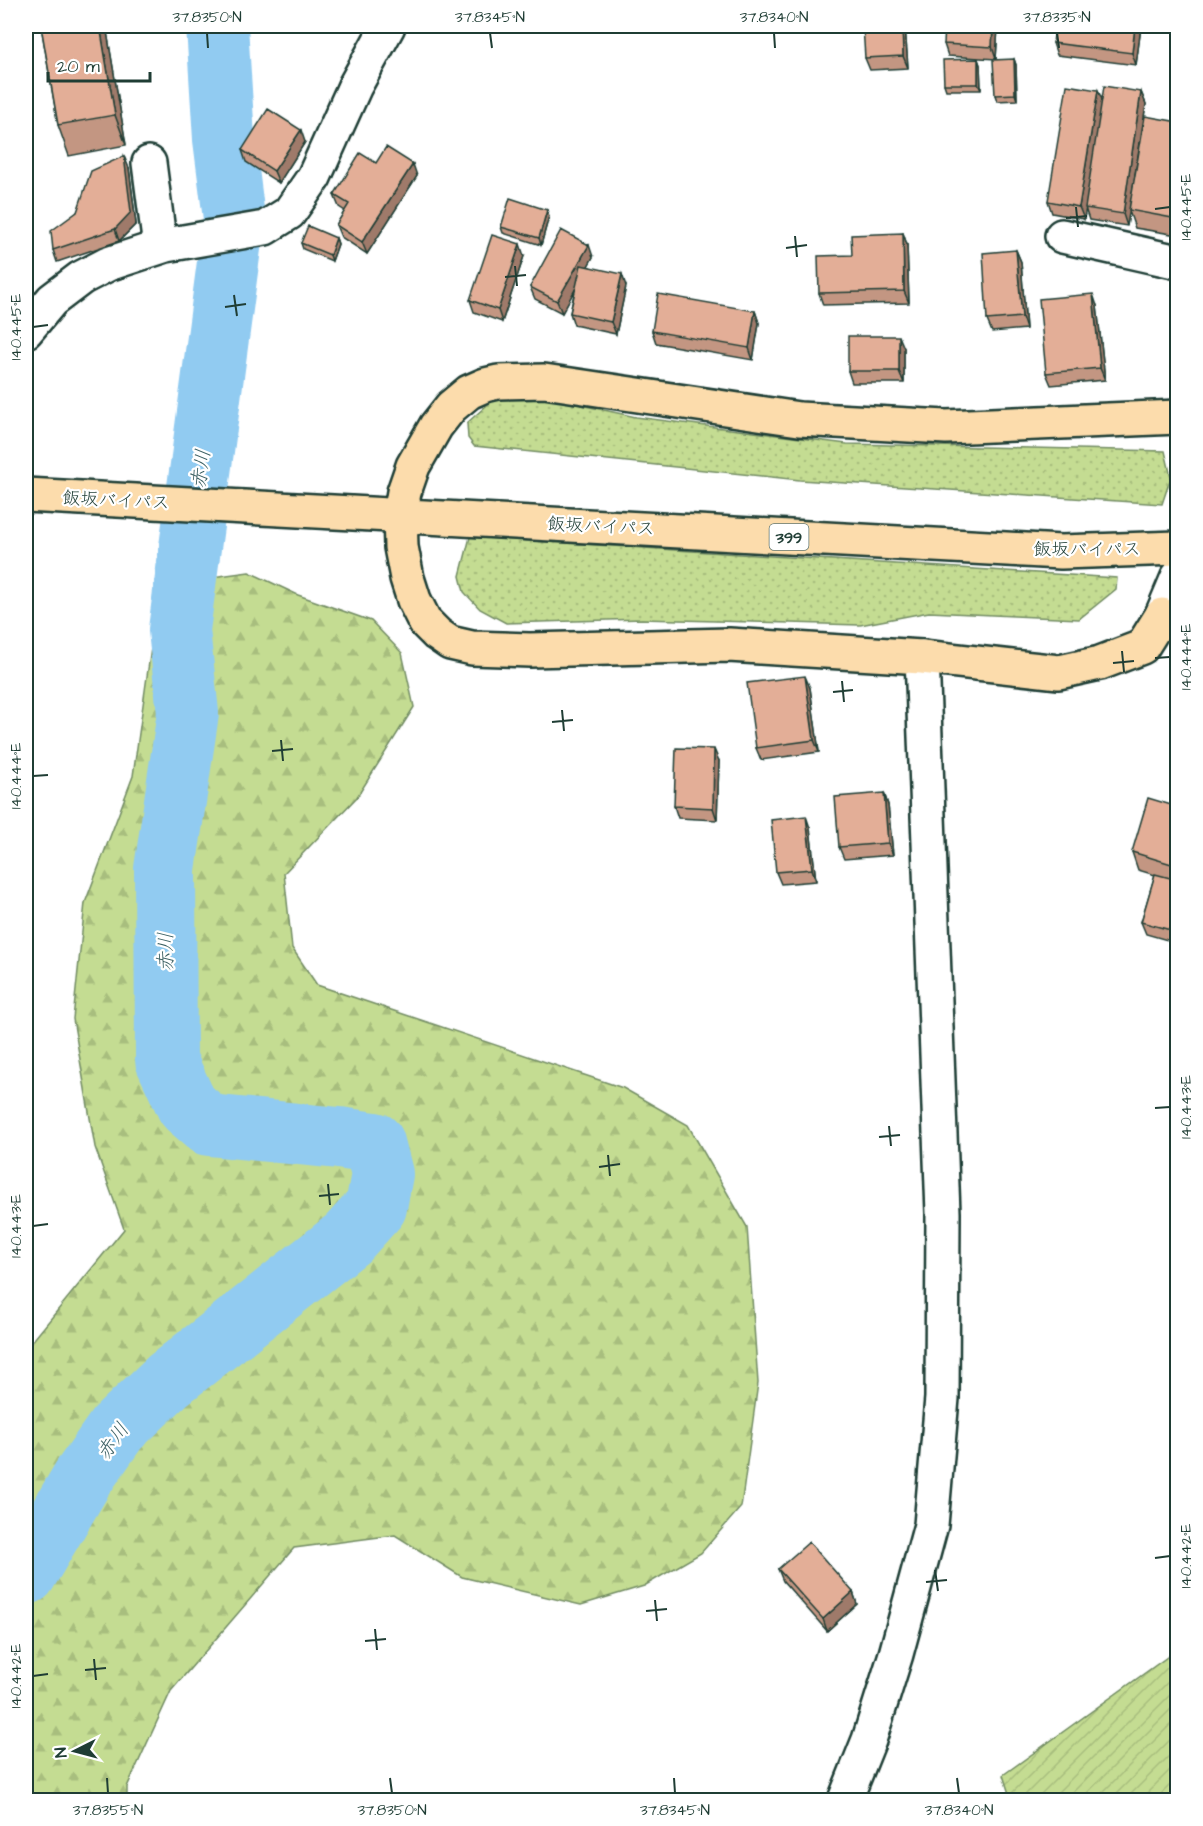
<svg xmlns="http://www.w3.org/2000/svg" width="1203" height="1826" font-family="'Architects Daughter','Klee One',sans-serif">
  <style>
    .grass { fill: url(#grass-dots); stroke: #728c63; stroke-width: 1.5 }
    .forest { fill: url(#forest-firs); stroke: #728c63; stroke-width: 1.5 }
    .garden { fill: url(#garden-furrows); stroke: #728c63; stroke-width: 1.5 }
    .lines { fill: none; stroke-linecap: round; stroke-linejoin: round }
    .river { stroke: #91cbf1; stroke-width: 62 }
    .street-casing { stroke: #1f3d34; stroke-width: 38 }
    .secondary-casing { stroke: #1f3d34; stroke-width: 38 }
    .highway-casing { stroke: #1f3d34; stroke-width: 38 }
    .street { stroke: #fff; stroke-width: 33 }
    .secondary { stroke: #fff; stroke-width: 33 }
    .highway { stroke: #fcdcac; stroke-width: 33 }
    .wall { fill: #c39682; stroke: #1f3d34; stroke-width: 1.5 }
    .shaded-wall { fill: #9f7a6a; stroke: #1f3d34; stroke-width: 1.5 }
    .building { fill: #e3ae97; stroke: #1f3d34; stroke-width: 1.5 }
    .ticks { fill: none; stroke: #1f3d34; stroke-width: 2 }
    .labels { text-anchor: middle; stroke-width: 4.5; stroke-linejoin: round; paint-order: stroke }
    .shield { fill: #fff; stroke: #627771; stroke-width: 1.5 }
    .shield-label { font-size: 16px; font-weight: bold; fill: #1f3d34 }
    .street-label { font-size: 18px; fill: #1f3d34; stroke: #fff }
    .water-label { font-size: 20px; font-style: italic; fill: #3c6063; stroke: #fff }
    .neatline { fill: none; stroke: #1f3d34; stroke-width: 2 }
    .ticks-label { font-size: 15px; text-anchor: middle; fill: #1f3d34 }
  </style>
  <defs>
    <pattern id="grass-dots" width="8" height="8" patternUnits="userSpaceOnUse" patternTransform="scale(1.5)"><rect width="8" height="8" fill="#c4dc92"/><path d="M2 2h.1M6 6h.1" fill="none" stroke="#a8be7e" stroke-width="1.8" stroke-linecap="round"/></pattern>
    <pattern id="forest-firs" width="22" height="20" patternUnits="userSpaceOnUse" patternTransform="scale(1.5)"><rect width="22" height="20" fill="#c4dc92"/><path d="M5 1l3.5 6h-7zM16 11l3.5 6h-7z" fill="#a8be7e"/></pattern>
    <pattern id="garden-furrows" width="10" height="10" patternUnits="userSpaceOnUse" patternTransform="scale(1.5)"><rect width="10" height="10" fill="#c4dc92"/><path d="M-1 1l2-2M0 10L10 0M9 11l2-2" fill="none" stroke="#a8be7e"/></pattern>
  </defs>
  <rect width="100%" height="100%" fill="#fff"/>
  <filter id="ink" filterUnits="userSpaceOnUse"><feTurbulence type="fractalNoise" baseFrequency=".0167" numOctaves="2"/><feDisplacementMap in="SourceGraphic" scale="12" xChannelSelector="R" yChannelSelector="G"/><feConvolveMatrix kernelMatrix="1 2 1 2 8 2 1 2 1" color-interpolation-filters="sRGB"/></filter>
  <g filter="url(#ink)">
    <path class="grass" d="M535,395l101,22 211,27 318,7 6,26 -9,27 -362,-24 -326,-34 -6,-8 -1,-15 28,-25z
      M470,537l647,41 -1,11 -37,30 -150,-7 -69,13 -218,-6 -136,4 -26,-14 -16,-17 -4,-16z"/>
    <path class="forest" d="M249,572l49,23 73,26 31,32 12,54 -57,90 -73,76 8,75 25,37 306,103 65,37 59,102 11,156 -17,124 -40,46 -57,33 -63,19 -119,-28 -67,-42 -101,13 -123,143 -44,96v13h-101v-451l98,-120 -29,-82 -22,-128 12,-116 48,-127 27,-192z"/>
    <path class="garden" d="M1177,1650v150h-166l-8,-25z"/>
    <g class="lines">
      <path class="river" d="M26,1574l56,-95 35,-50 50,-48 181,-143 28,-31 6,-33 -8,-31 -35,-5 -130,-13 -22,-19 -21,-46 -1,-191 23,-156 -9,-83 55,-412 -10,-79 -7,-113"/>
      <defs>
        <path id="street" d="M149,163l11,84
          M1062,236l116,26
          M26,331l26,-31 29,-22 27,-14 58,-19 99,-17 24,-15 25,-36 41,-91 33,-60"/>
        <path id="secondary" d="M1162,615l16,-38
          M845,1800l24,-60 27,-86 35,-129 11,-127 1,-185 -21,-556"/>
        <path id="highway" d="M26,495l1035,57 117,-4
          M1162,615l-20,32 -42,16 -41,9 -137,-15 -193,-12 -199,5 -58,-2 -22,-5 -13,-9 -12,-12 -11,-22 -7,-22 -6,-31 -1,-32 4,-23 9,-26 23,-40 15,-19 18,-15 16,-7 13,-3 46,-1 255,38 147,8 232,-10"/>
      </defs>
      <use href="#street" class="street-casing"/>
      <use href="#secondary" class="secondary-casing"/>
      <use href="#highway" class="highway-casing"/>
      <use href="#street" class="street"/>
      <use href="#secondary" class="secondary"/>
      <use href="#highway" class="highway"/>
    </g>
    <path class="wall" d="M41,26h65l20,119 -57,11 -11,-31z
      M905,26l3,42 -38,2 -5,-12z
      M998,26l-2,33 -48,-3 -4,-12z
      M1141,27l-5,38 -79,-10 -4,-12z
      M978,59l2,6 1,25h-35l-2,-6z
      M1014,59l2,6 1,35 -20,1 -2,-6z
      M1141,92l5,12 -11,67 43,-49v113l-43,-7 -6,-17 -2,15 -38,-6 -4,-12 -1,11 -32,-6 -4,-12 54,-101z
      M305,142l-26,41 -33,-21 -4,-12z
      M376,163l41,13 -50,78 -26,-17 -5,-12 9,-14 -6,-4 -5,-12z
      M129,168l7,56 -17,17 -62,21 -4,-12 24,-38z
      M549,216l-8,29 -38,-12 -2,-6z
      M903,233l4,12 2,58 -86,2 -4,-12 33,-38z
      M336,238l2,6 -6,17 -29,-12 -2,-6z
      M1016,250l5,12 5,67 -34,3 -5,-12z
      M524,256l-22,66 -28,-10 -4,-12z
      M593,257l-5,9 38,20 -10,48 -42,-9 -4,-12 5,-24 -13,24 -27,-14 -5,-12z
      M1097,306l8,74 -54,5 -5,-12z
      M755,311l4,12 -6,37 -97,-17 -4,-12z
      M904,348v35h-52l-4,-12z
      M810,688l9,64 -58,8 -5,-12z
      M719,761l-2,59 -39,-2 -4,-12z
      M884,793l4,12 5,50 -49,4 -5,-12z
      M1178,807v136l-32,-9 -5,-12 14,-47 -17,-5 -6,-18z
      M810,828l6,53 -35,3 -5,-12z
      M778,1569l75,23 4,12 -30,27 -44,-50z"/>
    <path class="shaded-wall" d="M100,26h6l20,119 -11,-30z
      M902,26h3l3,42 -5,-12z
      M993,26h5l-2,33 -4,-12z
      M1135,26h6v1l-5,38 -4,-12z
      M978,59l2,6 1,25 -3,-6z
      M1014,59l2,6 1,35 -2,-6z
      M1098,90l5,12 -19,117 -5,-12z
      M1141,92l5,12 -19,122 -4,-12z
      M301,130l4,12 -26,41 -5,-12z
      M124,156l5,12 7,56 -17,17 -4,-12z
      M413,164l4,12 -50,78 -5,-12z
      M547,210l2,6 -8,29 -2,-7z
      M903,233l4,12 2,58 -5,-12z
      M336,238l2,6 -6,17 -2,-6z
      M520,244l4,12 -22,66 -4,-12z
      M589,245l4,12 -31,56 -5,-12z
      M1016,250l5,12 5,67 -4,-12z
      M622,274l4,12 -10,48 -5,-12z
      M26,275l3,9 -3,2z
      M1093,294l4,12 8,74 -5,-12z
      M755,311l4,12 -6,37 -4,-12z
      M899,336l5,12v35l-5,-12z
      M805,676l5,12 9,64 -5,-12z
      M714,749l5,12 -2,59 -4,-12z
      M884,793l4,12 5,50 -5,-12z
      M806,816l4,12 6,53 -4,-12z
      M853,1592l4,12 -30,27 -4,-12z"/>
    <path class="building" d="M41,26h59l15,89 -57,10z
      M863,26h39l1,30 -38,2z
      M945,26h48l-1,21 -48,-3z
      M1055,26h80l-3,27 -79,-10z
      M978,59v25h-34l-1,-24z
      M1014,59l1,35 -20,1 -2,-35z
      M1067,85l31,5 -19,117 -31,-6z
      M1104,86l37,6 -18,122 -38,-6z
      M268,109l33,21 -27,41 -32,-21z
      M1145,116l33,6v97l-49,-9z
      M386,147l27,17 -51,78 -26,-17 13,-21 -15,-9 26,-42 16,10z
      M124,156l7,56 -16,17 -62,21 -2,-19 26,-19 14,-41z
      M510,198l37,12 -8,28 -38,-11z
      M308,226l28,12 -6,17 -29,-12z
      M561,230l28,15 -32,56 -27,-14z
      M903,233l1,58 -85,2 -1,-37 34,-1 -1,-20z
      M492,235l28,9 -22,66 -28,-10z
      M1016,250l6,67 -35,3 -4,-67z
      M581,265l41,9 -11,48 -41,-9z
      M658,294l97,17 -6,37 -97,-17z
      M1093,294l7,74 -54,5 -7,-74z
      M848,336h51v35h-51z
      M805,676l9,64 -58,8 -9,-65z
      M676,748l38,1 -1,59 -39,-2z
      M884,793l4,50 -49,4 -4,-50z
      M1148,798l30,9v59l-46,-14z
      M806,816l6,53 -36,3 -5,-52z
      M1155,874l23,6v52l-37,-10z
      M809,1542l44,50 -30,27 -45,-50z"/>
  </g>
  <path class="ticks" d="M207,33l1,15M490,33l2,15M774,33l1,15M1057,33l2,15M1076,207l2,20M1155,209l15,-2M1066,218l21,-2M795,236l2,21M786,248l21,-3M515,266l2,20M505,277l21,-2M234,295l3,21M225,307l21,-3M33,327l15,-2M1122,651l2,21M1155,658l15,-1M1113,663l21,-2M842,681l2,21M833,692l20,-2M562,710l2,21M552,722l21,-2M281,740l2,21M272,751l21,-2M33,776l15,-1M1155,1108l15,-1M889,1126l2,20M879,1137l21,-2M608,1155l2,21M599,1167l21,-3M328,1184l2,21M319,1196l20,-2M33,1226l15,-2M1155,1558l15,-2M935,1570l3,21M926,1582l21,-2M655,1600l2,21M646,1611l21,-2M375,1629l2,21M365,1641l21,-2M94,1659l2,21M85,1670l21,-2M33,1676l15,-2M107,1778l1,15M390,1778l2,15M674,1778l1,15M957,1778l2,15"/>
  <g class="labels">
    <rect class="shield" x="769.5" y="524" width="39" height="26" rx="4.5"/>
    <g class="shield-label">
      <text x="789" y="543">399</text>
    </g>
    <g class="street-label">
      <text transform="translate(116 500) rotate(3)" y="6">飯坂バイパス</text>
      <text transform="translate(601 526) rotate(3)" y="6">飯坂バイパス</text>
      <text x="1087" y="555">飯坂バイパス</text>
    </g>
    <g class="water-label">
      <text transform="translate(200 469) rotate(-82)" y="7">赤川</text>
      <text transform="translate(165 952) rotate(-90)" y="7">赤川</text>
      <text transform="translate(112 1441) rotate(-54)" y="7">赤川</text>
    </g>
  </g>
  <rect width="1203" height="1826" fill="none" stroke="#fff" stroke-width="66"/>
  <g transform="translate(75 1751) rotate(264)" stroke="#ffffff" stroke-width="4.5" paint-order="stroke">
  <path d="M0-4.5L10 22L0 15L-10 22Z" fill="#1f3d34"/>
  <text y="-9" font-size="16" font-weight="bold" text-anchor="middle" fill="#1f3d34">N</text>
  </g>
  <path d="M48 72v9h102v-9" fill="none" stroke="#1f3d34" stroke-width="3"/>
  <text x="57" y="72" font-size="18" fill="#1f3d34" stroke="#ffffff" stroke-width="4.5" paint-order="stroke">20 m</text>
  <rect x="33" y="33" width="1137" height="1760" class="neatline"/>
  <g class="ticks-label">
    <text x="207" y="22">37.8350°N</text>
    <text x="490" y="22">37.8345°N</text>
    <text x="774" y="22">37.8340°N</text>
    <text x="1057" y="22">37.8335°N</text>
    <text transform="translate(1186 207) rotate(-90)" y="5">140.445°E</text>
    <text transform="translate(16 327) rotate(-90)" y="5">140.445°E</text>
    <text transform="translate(1186 657) rotate(-90)" y="5">140.444°E</text>
    <text transform="translate(16 776) rotate(-90)" y="5">140.444°E</text>
    <text transform="translate(1186 1107) rotate(-90)" y="5">140.443°E</text>
    <text transform="translate(16 1226) rotate(-90)" y="5">140.443°E</text>
    <text transform="translate(1186 1556) rotate(-90)" y="5">140.442°E</text>
    <text transform="translate(16 1676) rotate(-90)" y="5">140.442°E</text>
    <text x="108" y="1815">37.8355°N</text>
    <text x="392" y="1815">37.8350°N</text>
    <text x="675" y="1815">37.8345°N</text>
    <text x="959" y="1815">37.8340°N</text>
  </g>
</svg>
